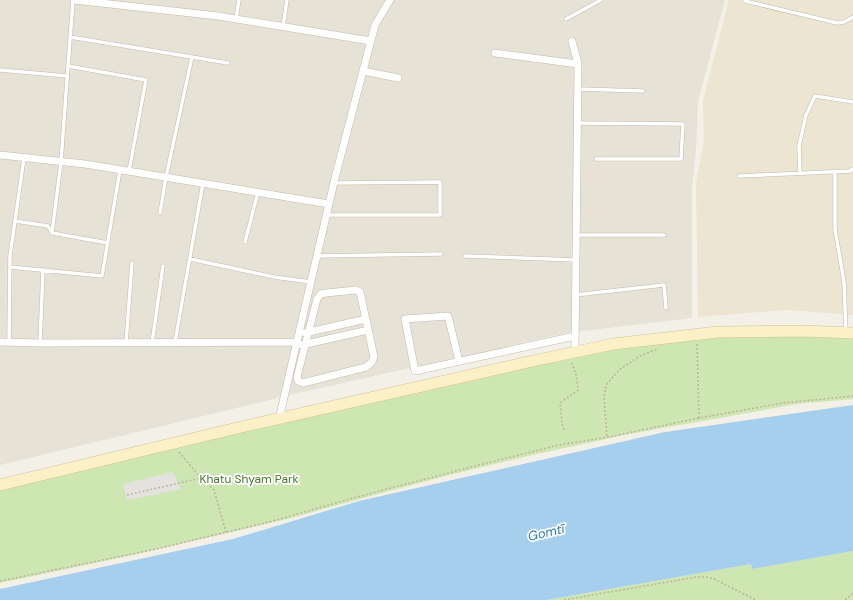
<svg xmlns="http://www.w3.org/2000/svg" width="853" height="600" font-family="'DM Sans',sans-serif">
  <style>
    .residential { fill: #e7e2d6 }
    .education { fill: #ece5d2 }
    .green { fill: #cee6b2 }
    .parking { fill: #e4e2df }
    .water { fill: #a6cfed }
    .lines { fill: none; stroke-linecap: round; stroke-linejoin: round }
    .lane-casing { stroke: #c1baad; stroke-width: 4.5 }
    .street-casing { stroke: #c1baad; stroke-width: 8 }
    .secondary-casing { stroke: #d1c399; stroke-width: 12 }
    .path { stroke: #bfb39c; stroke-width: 1.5; stroke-dasharray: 2 2; stroke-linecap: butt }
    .lane { stroke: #fff; stroke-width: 3.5 }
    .street { stroke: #fff; stroke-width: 7 }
    .secondary { stroke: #fcf0c8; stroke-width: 11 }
    .labels { text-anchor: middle; stroke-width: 3.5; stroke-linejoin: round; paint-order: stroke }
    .park-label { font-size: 12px; fill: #47762c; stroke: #fff }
    .water-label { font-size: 13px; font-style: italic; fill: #3479ae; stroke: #fff }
  </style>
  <rect width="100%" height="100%" fill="#f3f0e8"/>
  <path class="residential" d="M0,0h725l-27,102 -2,49 -4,36v131l-126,15 -272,61 -294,71z"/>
  <path class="education" d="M729,0h124v315l-66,-5 -89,7 -2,-134 8,-43 -1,-40z"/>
  <path class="green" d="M721,335l132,1v63l-56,5 -168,30 -97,21 -83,20 -82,22 -76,21 -68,16 -90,21 -133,28v-95l577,-134z
    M853,551v49h-306l204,-36 1,5z"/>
  <path class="parking" d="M173,472l8,17 -54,11 -4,-16z"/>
  <path class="water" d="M853,405v146l-101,18 -1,-5 -204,36h-547v-11l233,-50 126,-38 306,-69z"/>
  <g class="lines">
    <defs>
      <path id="lane" d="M745,1l92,22 7,-1 9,-5
        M236,19l3,-19
        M566,19l35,-19
        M283,27l4,-27
        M70,37l158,26
        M68,66l78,14 -17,91
        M0,70l67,6
        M578,89l65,2
        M577,123l106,1 -2,35h-85
        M835,171v58l9,53 2,50
        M800,173l-1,-27 7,-31 9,-19 38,6
        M739,176l111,-5 3,-2
        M160,213l6,-36 26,-120
        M326,215h114v-33l-106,1
        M15,221l33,5 4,7 56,10
        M52,233l9,-71 7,-96 5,-66
        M576,235h88
        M245,242l13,-50
        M317,256l124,-2
        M465,256l111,4
        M190,259l84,18 37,5
        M10,267l92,9 18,-106
        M575,295l89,-10 2,23
        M9,342l1,-86 14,-98
        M175,342l28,-159
        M40,343l3,-73
        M126,343l6,-80
        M152,343l11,-77"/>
      <path id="street" d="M74,0l144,16 153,25
        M572,41l6,23 -3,288
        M495,53l83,11
        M363,71l35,7
        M0,155l85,9 244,40
        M356,290l4,2 14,65 -2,5 -6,5 -63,16 -5,-2 -1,-4 20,-78 4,-5 5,-1z
        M305,333l61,-14
        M0,342l40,1 257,-1
        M302,345l66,-15
        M459,361l-11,-45 -43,3 10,52 160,-35
        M279,419l56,-241 40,-153 15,-25"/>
      <path id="secondary" d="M0,485l237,-57 291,-66 85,-18 105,-12 86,-1 49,2"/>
    </defs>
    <use href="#lane" class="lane-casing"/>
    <use href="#street" class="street-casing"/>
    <use href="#secondary" class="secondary-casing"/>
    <path class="path" d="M697,344l2,74
      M564,430l-2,-7 -2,-20 18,-13 -2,-15 -4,-12
      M607,436l-3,-39 2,-12 13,-15 21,-14 18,-7
      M201,478l13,12 12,42
      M127,495l74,-17 -23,-27
      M0,581l156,-32 117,-28 80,-23 126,-33 80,-20 50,-8 90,-19 84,-15 70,-7
      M564,600l132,-23h10l8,2 42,21
      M845,600l8,-7"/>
    <use href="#lane" class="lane"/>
    <use href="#street" class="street"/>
    <use href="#secondary" class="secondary"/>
  </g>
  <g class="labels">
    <g class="park-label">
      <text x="249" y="483">Khatu Shyam Park</text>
    </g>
    <g class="water-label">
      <text transform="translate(546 532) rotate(-13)" y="5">Gomtī</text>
    </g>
  </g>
</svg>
